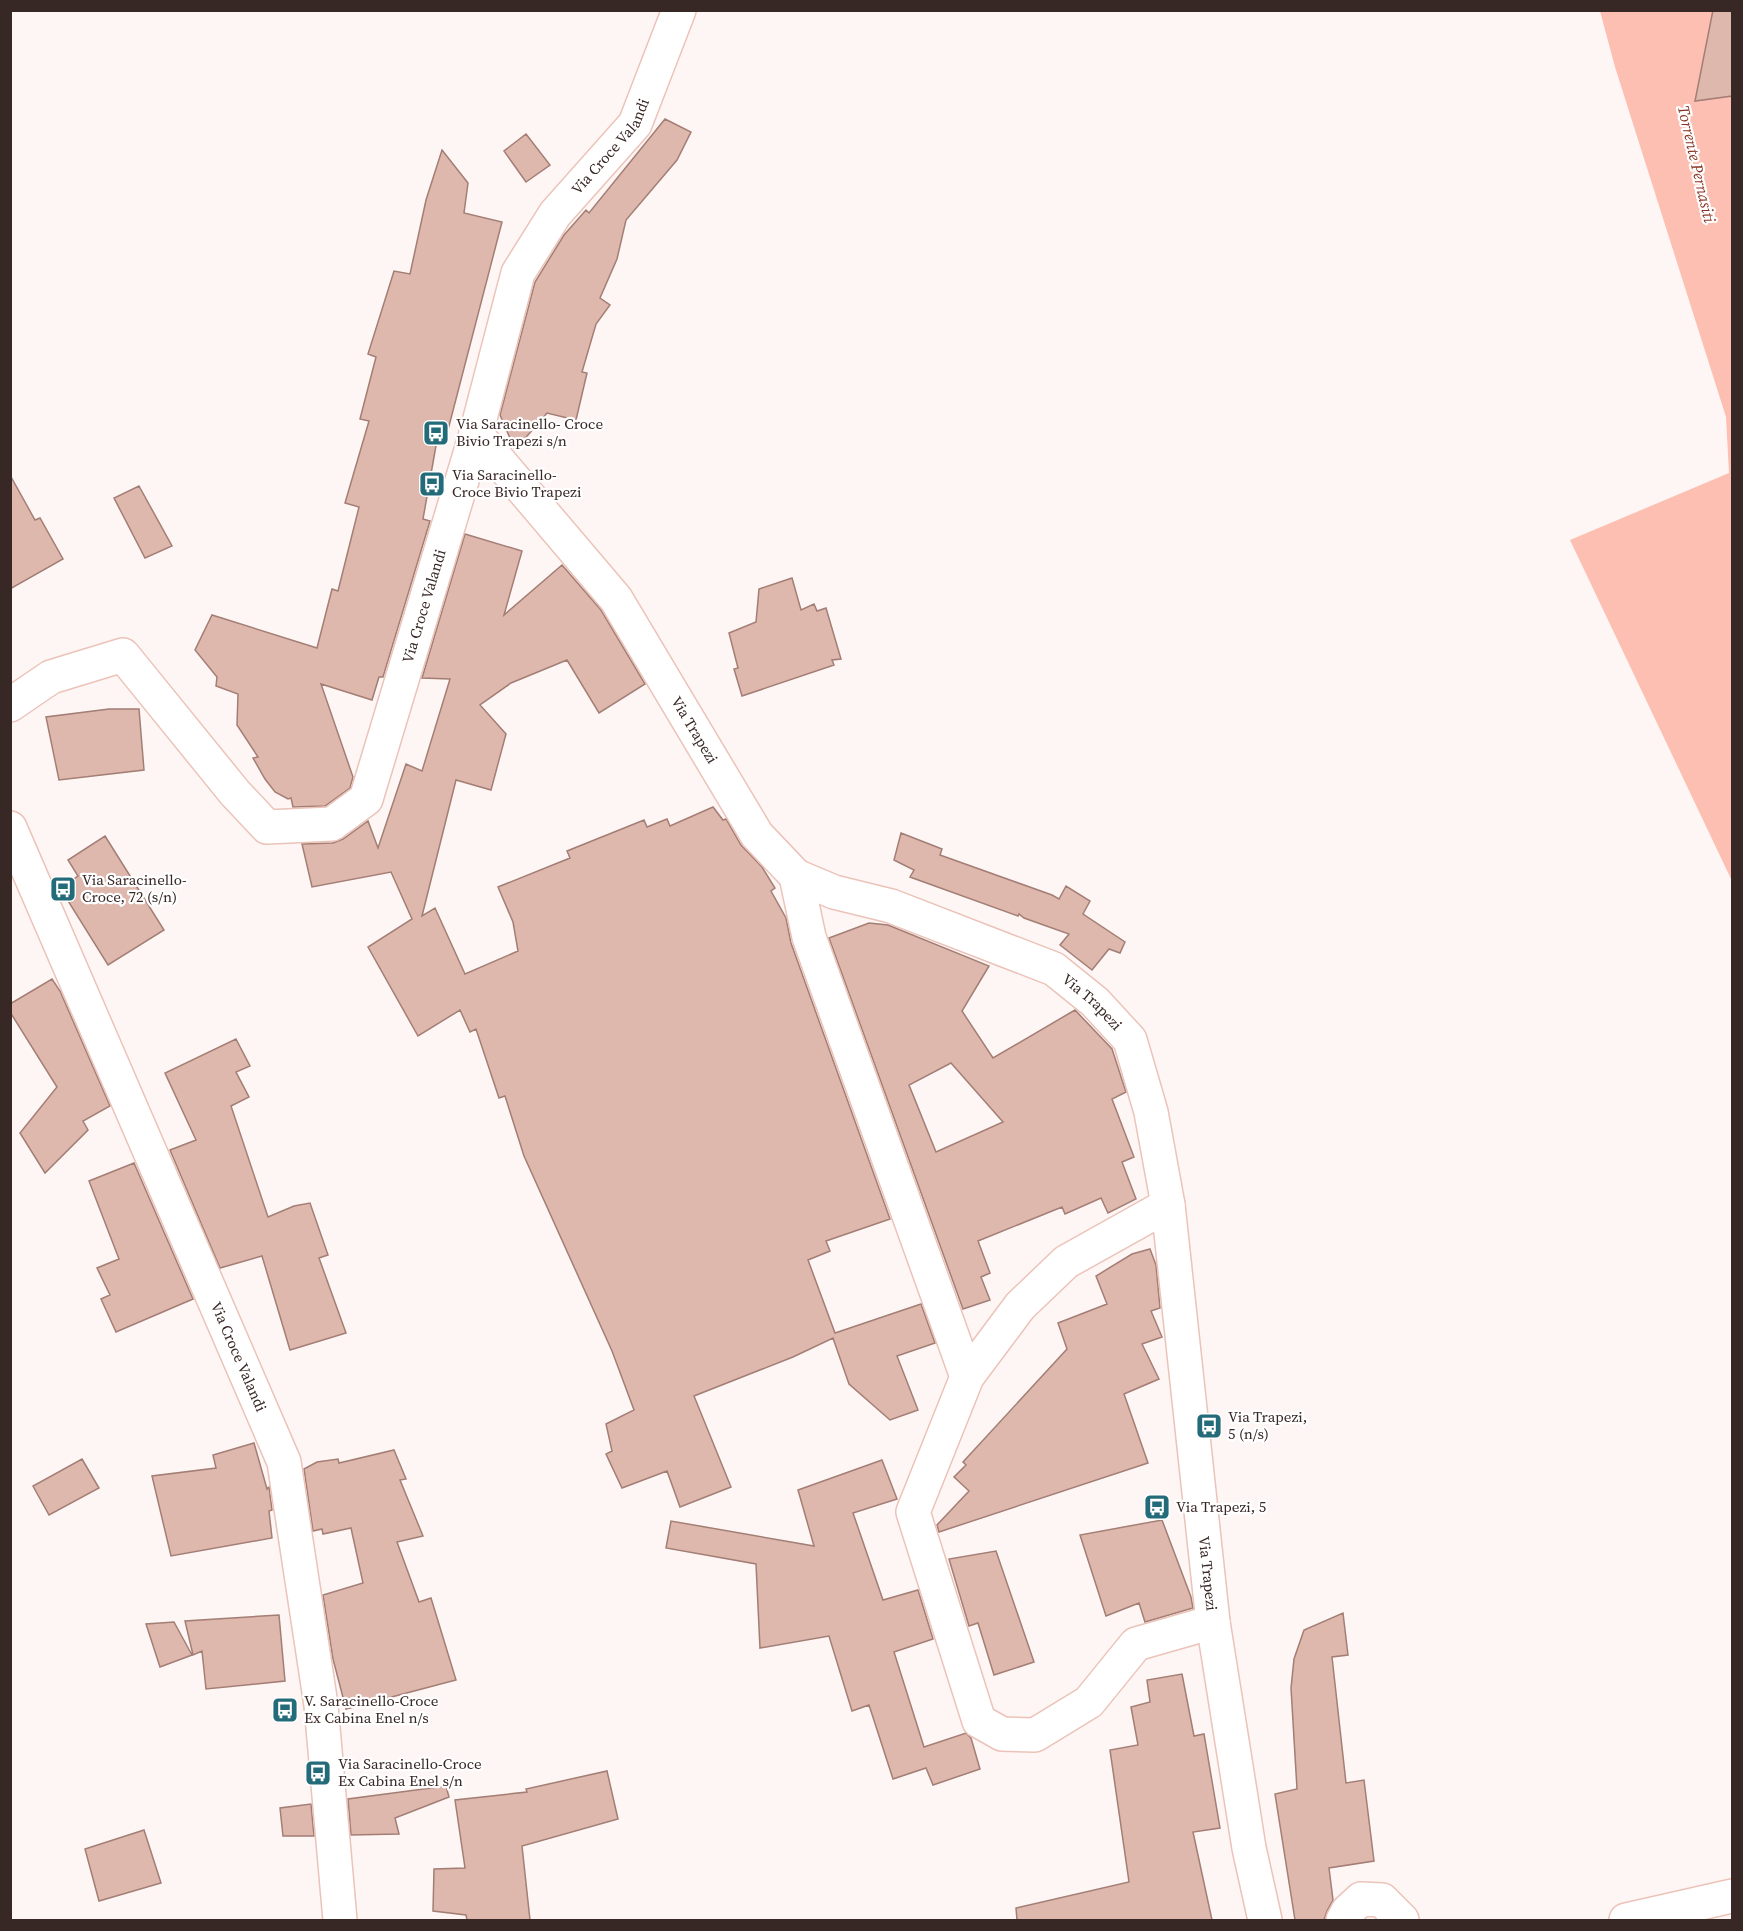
<svg xmlns="http://www.w3.org/2000/svg" width="1743" height="1931" font-family="'Source Serif 4',serif">
  <style>
    .water { fill: #fcbfb1 }
    .building { fill: #deb7ad; stroke: #a37e75; stroke-width: 1.5; fill-rule: evenodd }
    .lines { fill: none; stroke-linecap: round; stroke-linejoin: round }
    .minor-casing { stroke: #ebc3b9; stroke-width: 36 }
    .minor { stroke: #fff; stroke-width: 33 }
    .labels { text-anchor: middle; stroke-width: 4.5; stroke-linejoin: round; paint-order: stroke }
    .street-label { font-size: 15px; fill: #382825; stroke: #fff }
    .poi-label { font-size: 15px; fill: #382825; stroke: #fff; text-anchor: start }
    .water-label { font-size: 16px; font-style: italic; fill: #873220; stroke: #fff }
  </style>
  <rect width="100%" height="100%" fill="#fef6f4"/>
  <path class="water" d="M1600,11h132v870l-162,-341 159,-67 -3,-56 -111,-350z"/>
  <path class="building" d="M1713,10h19v86l-37,5z
    M665,119l26,13 -14,28 -51,60 -9,39 -17,39 10,7 -14,19 -14,48 5,1 -11,47 -29,-7 -32,37 -15,-35 35,-133 29,-47 22,-25 3,3z
    M526,134l24,31 -24,17 -22,-31z
    M442,150l26,33 -4,30 38,9 -53,204 -5,16 -7,-2 -14,79 7,2 -47,156h-4l-7,23 -51,-16 32,93 -3,11 -25,18 -32,1 -2,-9 -3,1 -13,-7 -10,-13 -12,-21 5,-1 -21,-32 1,-31 -22,-8 1,-9 -22,-27 17,-35 105,33 15,-59 6,2 21,-84 -14,-4 24,-82 -9,-2 16,-62 -8,-3 26,-83 16,3 16,-74z
    M10,475l25,45 5,-2 23,41 -53,30z
    M139,486l33,60 -27,12 -31,-60z
    M465,534l57,17 -18,64 58,-50 39,45 44,74 -46,29 -32,-53 -56,23 -31,22 26,29 -15,56 -35,-10 -34,136 13,-8 30,66 53,-23 -5,-29 -15,-35 72,-29 -3,-7 77,-31 3,7 20,-8 3,7 43,-19 10,13 3,-1 15,26 21,22 13,21 -4,3 15,27 5,25 99,276 -64,22 4,10 -22,9 27,73 86,-29 14,39 -38,13 21,54 -28,10 -41,-36 -16,-46 -40,19 -99,39 37,91 -51,20 -13,-36 -45,17 -16,-34 6,-3 -6,-27 28,-14 -22,-59 -88,-195 -19,-60 -6,2 -23,-69 -6,3 -10,-22 -42,26 -50,-89 44,-28 -21,-47 -79,15 -10,-43 31,-1 10,-4 25,-18 10,27 28,-84 16,7 28,-92 -28,-1z
    M792,578l9,32 13,-6 3,7 9,-3 15,51 -9,1 2,5 -92,31 -8,-27 4,-1 -9,-35 27,-11 3,-33z
    M109,709h30l5,61 -85,10 -13,-63z
    M901,833l41,16 -2,6 112,40 7,4 7,-13 24,15 -7,13 42,28 -5,11 -11,-4 -17,21 -32,-25 9,-11 -45,-16 -5,-4 -1,2 -108,-39 4,-7 -20,-10z
    M105,836l59,94 -56,35 -48,-77 18,-12 -10,-16z
    M869,923l19,2 101,41 -27,45 31,47 82,-48 37,39 14,43 -14,7 22,58 -12,5 14,37 -28,14 -7,-15 -36,16 -3,-7 -84,34 12,32 -9,4 9,23 -27,9 -134,-371zM951,1063l52,59 -67,30 -27,-67z
    M52,979l8,12 50,115 -27,15 5,9 -43,43 -25,-40 37,-46 -47,-75v-8z
    M236,1039l14,27 -14,6 13,25 -18,9 37,111 26,-11 16,-3 18,52 -9,3 27,75 -56,17 -28,-94 -42,12 -50,-118 26,-10 -31,-67z
    M134,1163l59,136 -77,33 -15,-33 9,-4 -13,-27 22,-9 -30,-78z
    M1150,1249l6,16 4,43 -9,3 11,26 -20,7 17,35 -35,15 24,69 -209,69 -2,-7 32,-34 -15,-14 12,-12 -3,-3 104,-113 -9,-26 49,-19 -11,-28 36,-22z
    M254,1443l13,46 2,-2 3,23 -3,1 3,27 -101,18 -19,-80 64,-8 -3,-13z
    M394,1450l12,29 -6,1 23,56 -26,6 22,60 12,-4 25,82 -110,29 -13,-50 -10,-64 40,-12 -12,-55 -28,6 -1,-5 -9,2 -9,-62 13,-7 21,-3 1,4z
    M82,1459l17,29 -50,27 -16,-29z
    M882,1460l15,39 -44,14 30,87 35,-10 15,49 -39,13 30,95 42,-14 5,5 9,31 -47,16 -7,-17 -33,11 -24,-74 -17,6 -23,-75 -69,12 -4,-84 -90,-16 5,-27 143,25 -16,-56z
    M1162,1520l29,77 2,11 -48,14 -6,-19 -33,13 -26,-81z
    M996,1551l38,111 -40,13 -16,-52 -9,3 -20,-67z
    M1343,1613l5,42 -16,2 14,126 18,-3 10,81 -45,7 4,32 -6,11 -3,9h-29l-20,-126 22,-5 -6,-101 3,-29 10,-29z
    M279,1615l6,66 -79,8 -4,-38 -9,4 -8,-34z
    M174,1622l18,33 -32,12 -14,-43z
    M1182,1674l12,62 10,-2 16,94 -27,4 19,88h-195l-1,-12 113,-26 -19,-132 28,-5 -7,-38 19,-5 -3,-22z
    M607,1771l11,48 -96,27 8,74h-63l-1,-5 -33,-4 1,-42 31,-1 -10,-68 72,-8 -1,-3z
    M446,1786l3,11 -54,21 4,16 -48,1 -3,-36z
    M311,1804l3,32h-31l-3,-28z
    M144,1830l17,53 -62,18 -14,-52z"/>
  <g class="lines">
    <defs>
      <g id="minor">
        <path id="s1" d="M476,434l140,165 141,236 39,41 38,16 57,14 163,63 41,33 35,38 21,72 17,93 45,417 36,226 16,72"/>
        <path id="s2" d="M10,705l41,-28 72,-22 112,138 32,34 65,-3 34,-25 110,-365 42,-161 37,-59 80,-90 44,-114"/>
        <path id="s3" d="M10,828l274,634 37,243 19,215"/>
        <path d="M796,876l13,61 158,440"/>
        <path d="M1168,1205l-102,57 -46,44 -53,71 -54,135 66,209 23,13 33,1 54,-33 47,-58 77,-22"/>
        <path d="M1343,1920l5,-9 13,-12 21,1 20,20"/>
        <path d="M1626,1920l106,-24"/>
      </g>
    </defs>
    <use href="#minor" class="minor-casing"/>
    <use href="#minor" class="minor"/>
  </g>
  <defs>
    <symbol id="bus-square" viewBox="-11 -11 22 22"><rect x="-9" y="-9" width="18" height="18" rx="4" fill="#246b79" stroke="#fff"/><path d="M-5-6H5V4H4V6H2V4H-2V6H-4V4H-5ZM-3.5-4V0h7V-4ZM-3.5 1.2v1.5H-2V1.2ZM2 1.2v1.5H3.5V1.2Z" fill="#fff"/></symbol>
  </defs>
  <g fill-rule="evenodd">
    <use href="#bus-square" x="421" y="418" width="30" height="30"/>
    <use href="#bus-square" x="417" y="469" width="30" height="30"/>
    <use href="#bus-square" x="48" y="874" width="30" height="30"/>
    <use href="#bus-square" x="1194" y="1411" width="30" height="30"/>
    <use href="#bus-square" x="1142" y="1492" width="30" height="30"/>
    <use href="#bus-square" x="270" y="1695" width="30" height="30"/>
    <use href="#bus-square" x="303" y="1758" width="30" height="30"/>
  </g>
  <g class="labels">
    <g class="street-label">
      <text dy="5" stroke="none"><textPath href="#s2" startOffset="1162">Via Croce Valandi</textPath></text>
      <text dy="5" stroke="none"><textPath href="#s2" startOffset="658">Via Croce Valandi</textPath></text>
      <text dy="5" stroke="none"><textPath href="#s1" startOffset="369">Via Trapezi</textPath></text>
      <text dy="5" stroke="none"><textPath href="#s1" startOffset="873">Via Trapezi</textPath></text>
      <text dy="5" stroke="none"><textPath href="#s3" startOffset="576">Via Croce Valandi</textPath></text>
      <text dy="5" stroke="none"><textPath href="#s1" startOffset="1467">Via Trapezi</textPath></text>
    </g>
    <g class="poi-label">
      <text x="456" y="429">Via Saracinello- Croce<tspan x="456" dy="17">Bivio Trapezi s/n</tspan></text>
      <text x="452" y="480">Via Saracinello-<tspan x="452" dy="17">Croce Bivio Trapezi</tspan></text>
      <text x="82" y="885">Via Saracinello-<tspan x="82" dy="17">Croce, 72 (s/n)</tspan></text>
      <text x="1228" y="1422">Via Trapezi,<tspan x="1228" dy="17">5 (n/s)</tspan></text>
      <text x="1176" y="1512">Via Trapezi, 5</text>
      <text x="304" y="1706">V. Saracinello-Croce<tspan x="304" dy="17">Ex Cabina Enel n/s</tspan></text>
      <text x="338" y="1769">Via Saracinello-Croce<tspan x="338" dy="17">Ex Cabina Enel s/n</tspan></text>
    </g>
    <g class="water-label">
      <text transform="translate(1697 164) rotate(77)" y="6">Torrente Pernasiti</text>
    </g>
  </g>
  <rect width="1743" height="1931" fill="none" stroke="#382825" stroke-width="24"/>
</svg>
